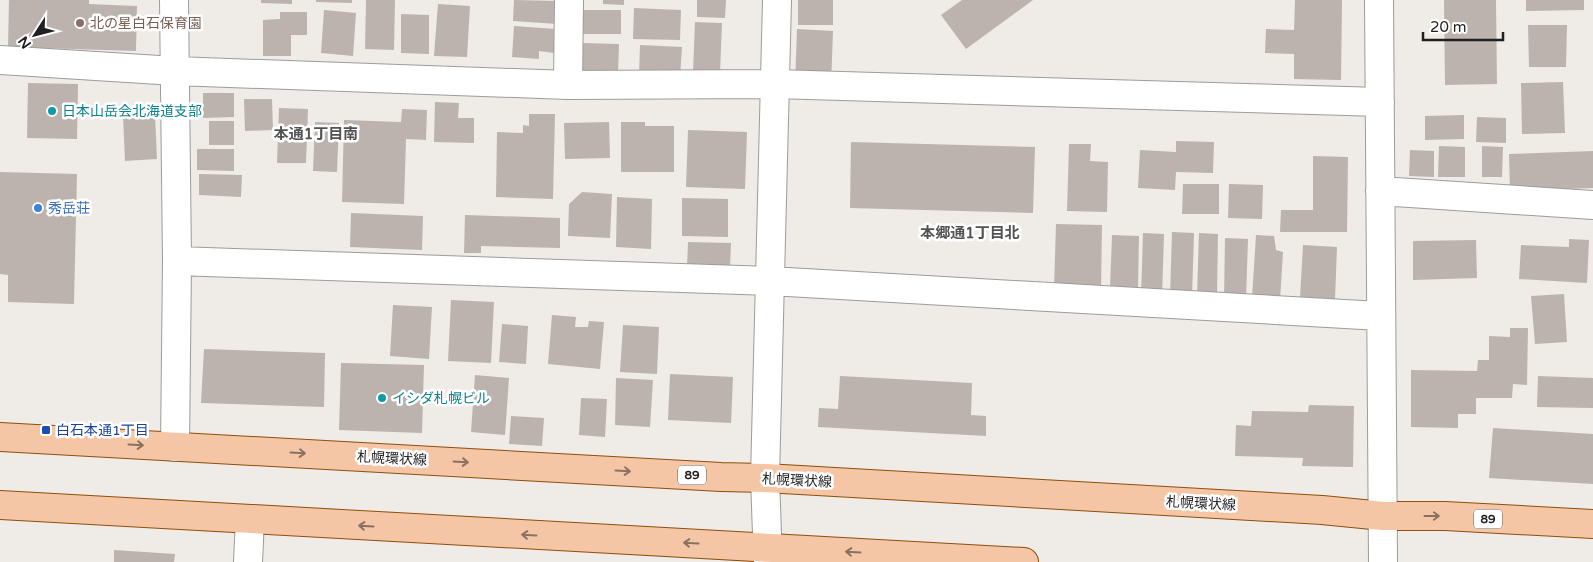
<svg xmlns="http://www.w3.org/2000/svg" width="1593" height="562" font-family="'Varela Round','Noto Sans JP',sans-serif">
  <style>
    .building { fill: #bcb3af }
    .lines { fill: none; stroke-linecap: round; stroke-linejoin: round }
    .minor-casing { stroke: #9c9c9c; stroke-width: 30 }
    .major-casing { stroke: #8f4e0b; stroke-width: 30 }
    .minor { stroke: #fff; stroke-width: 28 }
    .major { stroke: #f5c6a5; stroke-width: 28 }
    .oneway { stroke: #8a7262 }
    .education-dot { fill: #8d6e63; stroke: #fff; stroke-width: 2 }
    .culture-dot { fill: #0f9aa8; stroke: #fff; stroke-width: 2 }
    .shop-dot { fill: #3f7fe0; stroke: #fff; stroke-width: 2 }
    .transit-dot { fill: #1a4fb4; stroke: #fff; stroke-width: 2 }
    .labels { text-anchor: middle; stroke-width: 5; stroke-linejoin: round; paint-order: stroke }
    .shield { fill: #fff; stroke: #626262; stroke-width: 1 }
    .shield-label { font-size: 12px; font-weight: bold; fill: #1f1f1f }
    .education-label { font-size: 14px; fill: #785e54; stroke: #fff; text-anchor: start }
    .culture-label { font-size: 14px; fill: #0d838f; stroke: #fff; text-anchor: start }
    .shop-label { font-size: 14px; fill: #366cbe; stroke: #fff; text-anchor: start }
    .transit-label { font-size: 14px; fill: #164399; stroke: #fff; text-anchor: start }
    .street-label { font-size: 14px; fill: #1f1f1f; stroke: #fff }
    .neighbourhood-label { font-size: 15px; font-weight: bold; fill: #525252; stroke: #fff }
  </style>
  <rect width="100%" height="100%" fill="#efebe6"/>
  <path class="building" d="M9,0h80v4l48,2 -1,45 -128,-4z
    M261,0h31v4l-31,-1z
    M316,0h36v3l-36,-1z
    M366,0h29l-1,50 -29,-1z
    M514,0l44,1 -1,23 -44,-3z
    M603,0h21v5l-21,-1z
    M697,0h29l-1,18 -28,-1z
    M798,0h35v25h-35z
    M962,0h71l-67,49 -25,-34z
    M1295,0h47l-1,80 -47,-1v-25l-29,-1 1,-24 28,1z
    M1444,0h52l1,84 -52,1z
    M1526,0h58v10l-58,1z
    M438,4l32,2 -3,51 -33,-1z
    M634,8l47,2 -1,30 -47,-1z
    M324,10l32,3 -3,43 -32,-3z
    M580,10h41v24h-42z
    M280,12h27v23h-16v21h-28v-36l17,-1z
    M401,14l28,1v39l-28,-1z
    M695,22l27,1 -2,50 -27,-1z
    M1528,25h39l-1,42h-37z
    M514,26l42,3 -2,24 -15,-2v8l-27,-2z
    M797,29l36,2 -2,55 -36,-1z
    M582,43l37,1 -1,30h-37z
    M640,45l42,2 -2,31 -41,-2z
    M1563,82l2,51 -43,1 -1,-51z
    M28,83l50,1 -1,55 -50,-1z
    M203,93h31v24l-31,1z
    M244,99h28l1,31 -28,1z
    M435,102l24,1 -1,15h16v25l-40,-1z
    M279,108l29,1 -2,54h-29z
    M402,109l25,1 -1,30 -20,-1 -2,65 -62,-2 2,-82 57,2z
    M529,114h26l-2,85 -57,-2 1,-65 26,1v-8l6,1z
    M155,115l2,44 -32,2 -2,-45z
    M1464,115v24l-39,1v-24z
    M1477,117l29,1v25l-30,-1z
    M209,121h25v24h-25z
    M315,122l24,1 -2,49 -24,-1z
    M609,122l1,36 -45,1 -1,-36z
    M621,122h24v4h29v46h-53z
    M688,130l59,2 -2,57 -59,-2z
    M1176,141l38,1 -1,31 -37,-1 -1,18 -37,-2 2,-38 36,2z
    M851,142l184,5 -2,66 -183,-5z
    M1069,144h22l-1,17 18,1 -1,50 -40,-1z
    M1439,146l26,1v30h-27z
    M1482,146l21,1 -1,30h-20z
    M197,149h37v22l-37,-1z
    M1410,150l24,1v26l-25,-1z
    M1593,151v37l-83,3 -1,-37z
    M1313,156l35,1 -1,75h-67l1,-22h32z
    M0,172l77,2 -3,130 -66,-2v-27l-8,-1z
    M199,174l43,1 -1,22 -42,-2z
    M1183,184h36v30h-37z
    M1229,184l34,1 -1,34 -34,-1z
    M582,192l30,2 -2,44 -42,-2 1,-32z
    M617,197l35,2 -1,50 -35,-2z
    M682,198l46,1v38l-46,-1z
    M351,213l72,3 -1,34 -72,-3z
    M465,215l95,3v30l-79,-2v7h-17z
    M1056,224l46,1 -1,65 -47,-1z
    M1172,232l22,1 -2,66 -22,-1z
    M1143,233l21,1 -2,63 -21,-1z
    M1199,233l19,1 -1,62h-20z
    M1112,235l27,1 -1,53 -28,-1z
    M1256,235l18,1 2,14 7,2 -3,48 -28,-2z
    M1225,238l23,1 -2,61 -22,-1z
    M1569,239l20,1 -2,43 -68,-4 2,-34 48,2z
    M1476,240l1,38 -64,2v-39z
    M688,242l43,1 -1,25 -43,-1z
    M1303,245l34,2 -2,53 -35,-2z
    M1564,294l3,48 -32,2 -4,-48z
    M451,300l43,2 -3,61 -43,-2z
    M393,305l39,2 -3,52 -39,-3z
    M552,315l24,2 -1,10h13l1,-6 15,1 -4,47 -52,-5z
    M502,324l26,2 -2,38 -27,-2z
    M623,325l36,2 -2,47 -37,-2z
    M1510,328h18l-1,57 -14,-1 -1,14h-36v16h-18v14l-47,-1v-57l66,1 1,-11h11v-24l21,1z
    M204,349l121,4 -1,54 -123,-4z
    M341,363l83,2 -2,68 -83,-3z
    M670,374l63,3 -2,46 -63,-3z
    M475,375l34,3 -4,57 -34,-3z
    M840,376l132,7 -1,32 15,1v20l-168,-9 1,-19 19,1z
    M1538,376l55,2v30l-56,-1z
    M616,378l37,2 -3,47 -35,-2z
    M581,398l26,1 -2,38 -26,-2z
    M1309,405l45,1 -1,61 -51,-1 1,-8 -68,-2 1,-31 15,1 1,-15 56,1z
    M511,416l33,2 -2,28 -33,-2z
    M1493,428l100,6v50l-104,-6z
    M114,550l61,4 -1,8h-60z"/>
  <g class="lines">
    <defs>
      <path id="minor" d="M174,0l3,261 -2,186
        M1379,0l4,562
        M0,60l175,11 393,14 207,-1 605,18
        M568,85l1,-85
        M1380,191l213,14
        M177,261l593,20 610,35
        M248,562l2,-43
        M768,562l-3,-84 12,-478"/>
      <path id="major" d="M0,437l721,40 44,1 557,32 61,6h62l148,8
        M0,505l1024,57"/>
    </defs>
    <use href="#minor" class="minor-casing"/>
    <use href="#major" class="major-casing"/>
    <use href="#minor" class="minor"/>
    <use href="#major" class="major"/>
  </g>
  <defs><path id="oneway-shaft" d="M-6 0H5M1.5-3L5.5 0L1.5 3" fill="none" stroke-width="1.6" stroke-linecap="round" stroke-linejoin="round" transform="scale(1.25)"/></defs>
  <g class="oneway">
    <use href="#oneway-shaft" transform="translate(136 445) rotate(3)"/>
    <use href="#oneway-shaft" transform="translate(298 453) rotate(3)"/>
    <use href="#oneway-shaft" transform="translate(461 462) rotate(3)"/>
    <use href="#oneway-shaft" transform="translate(623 471) rotate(3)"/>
    <use href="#oneway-shaft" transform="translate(1432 516)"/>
    <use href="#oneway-shaft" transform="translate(366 526) rotate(-177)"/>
    <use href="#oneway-shaft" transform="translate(529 535) rotate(-177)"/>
    <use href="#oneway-shaft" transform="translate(691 543) rotate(-177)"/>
    <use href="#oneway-shaft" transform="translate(853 552) rotate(-177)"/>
  </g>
  <circle class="education-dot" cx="80" cy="23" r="5"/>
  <g class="culture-dot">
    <circle cx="52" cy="111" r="5"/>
    <circle cx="382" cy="398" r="5"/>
  </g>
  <circle class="shop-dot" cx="38" cy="208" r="5"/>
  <rect class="transit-dot" x="41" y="425" width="10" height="10" rx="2.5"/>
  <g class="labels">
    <g class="shield">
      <rect x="678" y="465.5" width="28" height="19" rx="4"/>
      <rect x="1474" y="509.5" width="28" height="19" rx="4"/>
    </g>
    <g class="shield-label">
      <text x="692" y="479">89</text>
      <text x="1488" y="523">89</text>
    </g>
    <g class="education-label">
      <text x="90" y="28">北の星白石保育園</text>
    </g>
    <g class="culture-label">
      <text x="62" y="116">日本山岳会北海道支部</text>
      <text x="392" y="403">イシダ札幌ビル</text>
    </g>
    <g class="shop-label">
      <text x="48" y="213">秀岳荘</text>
    </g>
    <g class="transit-label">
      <text x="56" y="435">白石本通1丁目</text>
    </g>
    <g class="street-label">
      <text transform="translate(392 458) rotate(3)" y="5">札幌環状線</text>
      <text transform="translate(797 480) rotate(3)" y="5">札幌環状線</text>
      <text transform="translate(1201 503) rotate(3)" y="5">札幌環状線</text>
    </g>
    <g class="neighbourhood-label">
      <text x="316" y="139">本通1丁目南</text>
      <text x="970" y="238">本郷通1丁目北</text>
    </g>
  </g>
  <g transform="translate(35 35) rotate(234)" stroke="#ffffff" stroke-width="4" paint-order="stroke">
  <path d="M0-4L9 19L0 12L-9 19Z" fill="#1f1f1f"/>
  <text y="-8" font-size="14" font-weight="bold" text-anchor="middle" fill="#1f1f1f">N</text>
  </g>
  <path d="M1423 32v8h80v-8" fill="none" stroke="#1f1f1f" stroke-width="2.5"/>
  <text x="1430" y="32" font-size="15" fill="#1f1f1f" stroke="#ffffff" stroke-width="4" paint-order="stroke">20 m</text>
</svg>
